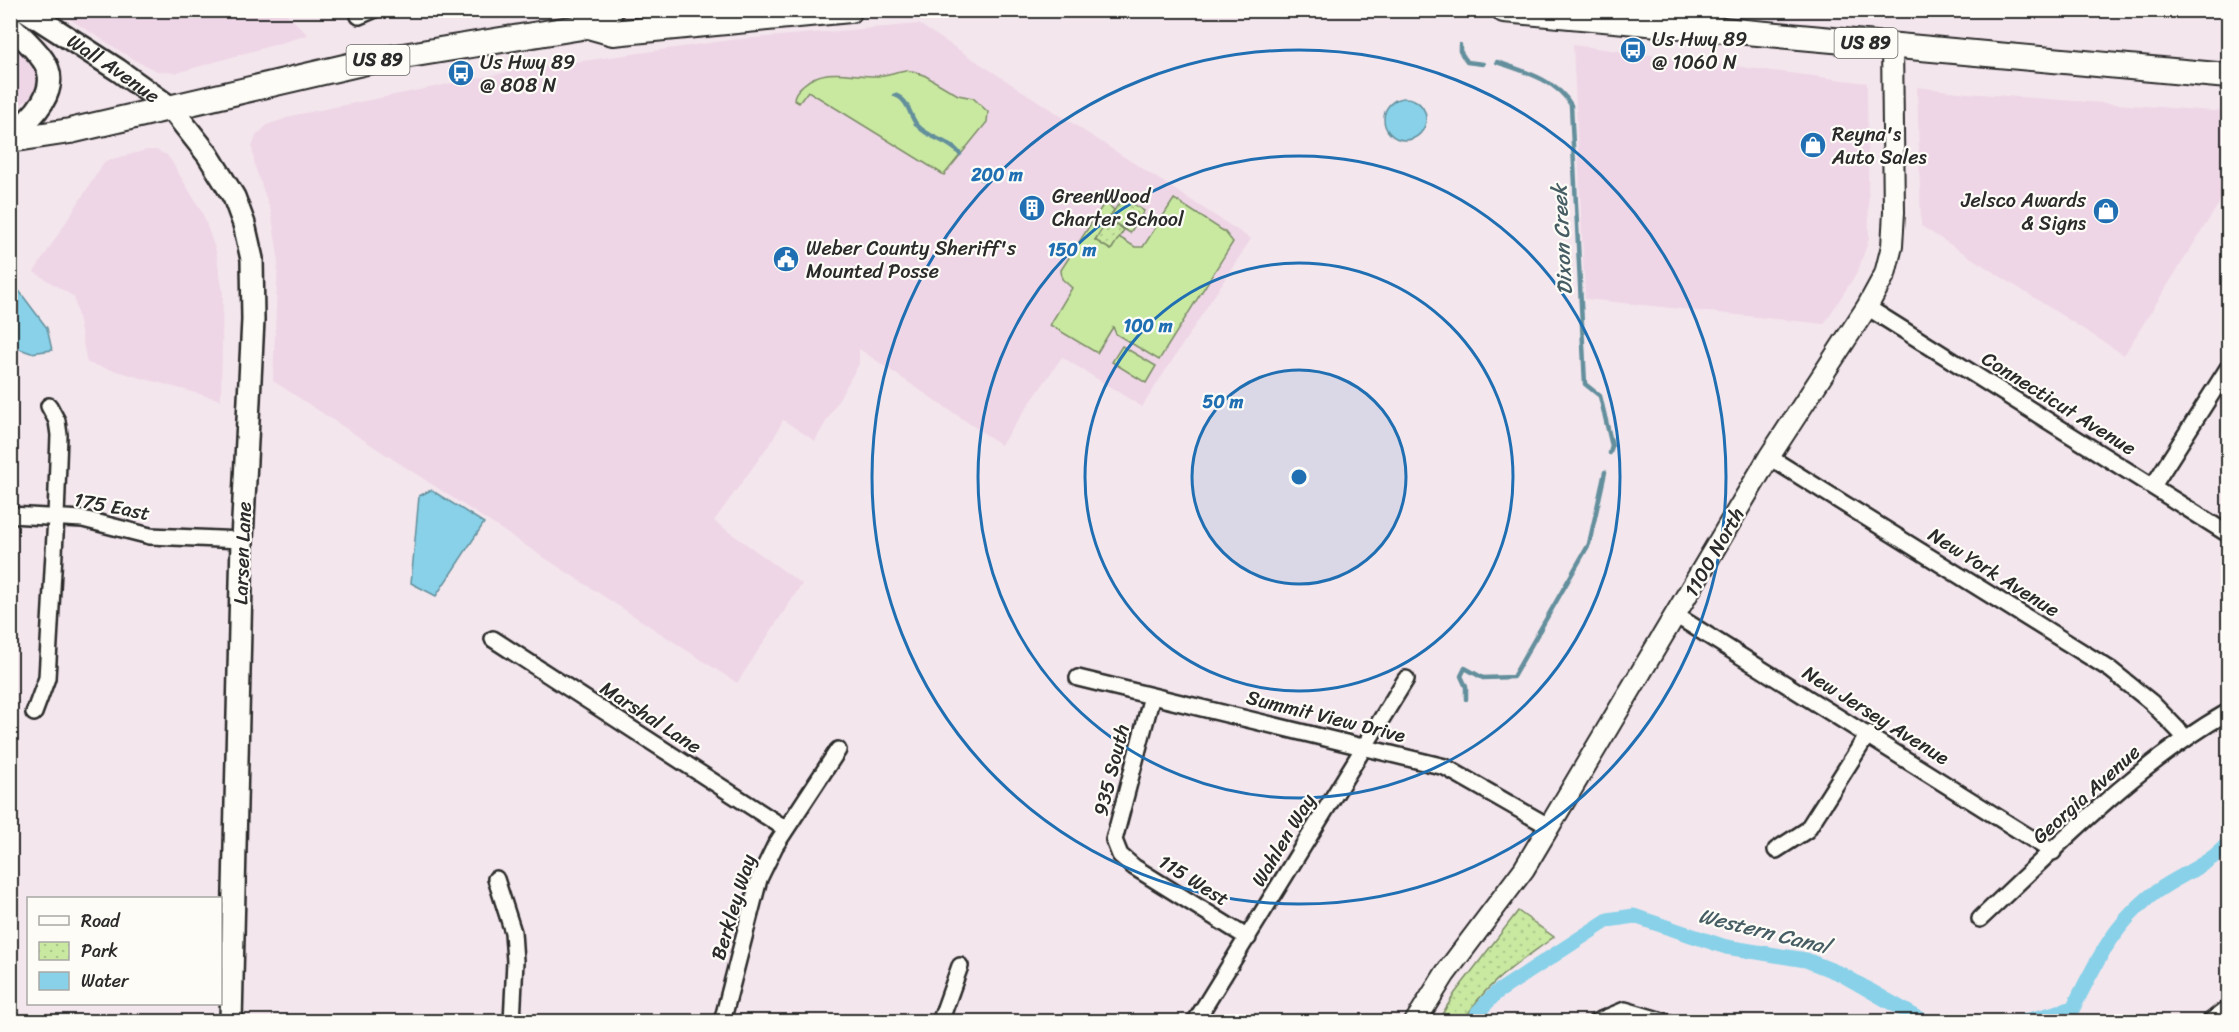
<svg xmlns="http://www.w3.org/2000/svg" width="2239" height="1032" font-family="Sriracha,sans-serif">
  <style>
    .built { fill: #eed6e6 }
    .green { fill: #c9e9a1; stroke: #7a8a66; stroke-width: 1.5 }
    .park { fill: url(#park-dots); stroke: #7a8a66; stroke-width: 1.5 }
    .water { fill: #88d1e8; stroke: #638f9c; stroke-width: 1.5 }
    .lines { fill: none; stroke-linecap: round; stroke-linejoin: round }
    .stream { stroke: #638f9c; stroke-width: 4.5 }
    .canal { stroke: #88d1e8; stroke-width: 15 }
    .minor-casing { stroke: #2b2b2b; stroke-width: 20 }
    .tertiary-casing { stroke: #2b2b2b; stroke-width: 24 }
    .secondary-casing { stroke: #2b2b2b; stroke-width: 26 }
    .primary-casing { stroke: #2b2b2b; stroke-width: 28 }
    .minor { stroke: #fdfcf7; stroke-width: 15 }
    .tertiary { stroke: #fdfcf7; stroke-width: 20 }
    .secondary { stroke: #fdfcf7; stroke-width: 21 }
    .primary { stroke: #fdfcf7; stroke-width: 24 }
    .ring { fill: none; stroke: #1f6fb2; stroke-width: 3 }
    .labels { text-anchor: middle; stroke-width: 4.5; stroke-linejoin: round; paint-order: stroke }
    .shield { fill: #fdfcf7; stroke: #6a6a68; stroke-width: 1.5 }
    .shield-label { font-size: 18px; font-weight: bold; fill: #2b2b2b }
    .poi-label { font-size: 20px; fill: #2b2b2b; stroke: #fdfcf7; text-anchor: start }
    .street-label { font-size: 20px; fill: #2b2b2b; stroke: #fdfcf7 }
    .water-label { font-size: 21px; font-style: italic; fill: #475d64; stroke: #fdfcf7 }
    .centre { fill: #1f6fb2; stroke: #fdfcf7; stroke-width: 3 }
    .ring-label { font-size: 18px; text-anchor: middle; font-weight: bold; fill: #1f6fb2; stroke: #fdfcf7; stroke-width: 4.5; stroke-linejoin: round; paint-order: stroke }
  </style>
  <defs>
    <pattern id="park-dots" width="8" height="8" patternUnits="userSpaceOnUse" patternTransform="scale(1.5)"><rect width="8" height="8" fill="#c9e9a1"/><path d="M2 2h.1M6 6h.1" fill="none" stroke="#adc88b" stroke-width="1.8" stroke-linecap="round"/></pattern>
  </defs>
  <rect width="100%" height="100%" fill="#f4e6ed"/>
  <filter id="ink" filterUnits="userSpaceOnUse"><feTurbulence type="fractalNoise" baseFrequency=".0167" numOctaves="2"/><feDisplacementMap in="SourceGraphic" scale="12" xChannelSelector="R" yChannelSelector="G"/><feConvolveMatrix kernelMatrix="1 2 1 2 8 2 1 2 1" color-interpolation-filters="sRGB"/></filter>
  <g filter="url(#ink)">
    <path class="built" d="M57,11h227l24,24 -131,38 -20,-2 -21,-10z
      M919,24l332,215 -109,168 -80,-50 -61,88 -142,-96v15l-44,77 -32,-21 -9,18 -60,83 88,63 -65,99 -464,-302 5,-125 -7,-44 -16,-45 -3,-20 4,-11 11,-11 28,-10 218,-44 217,-31z
      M10,41l20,18 9,14 -3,17 -7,9 -18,11z
      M1573,45l294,38 2,156 -11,32 -34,53 -239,-25z
      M1917,87l50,6 261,19v77l-104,166 -203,-129z
      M147,150h9l11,5 5,7 30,50 14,39 7,42 -2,107 -134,-37 -13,-66 -40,-25 71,-111z"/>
    <path class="green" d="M907,70l17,5 34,20 15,3 15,14 -1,10 -43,53 -136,-84 -9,12 -5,-3c0,-7 4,-10 9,-15 22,-19 46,-9 72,-9 11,0 21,-5 32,-6z
      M1174,199l51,33 8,10 -74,118 -43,-26 -3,-7 -16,26 -47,-28 22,-37 -10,-9 -1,-9 44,-68 9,8 -19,30 16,10 8,-13 16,10h8z
      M1122,346l34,20 -10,17 -34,-21z"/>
    <path class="park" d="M1123,197l21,14 -14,22 -20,-13 14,10 -13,20 -16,-10z
      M1518,911l36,26c-34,25 -70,46 -90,84h-26l17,-28z"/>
    <path class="water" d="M1384 119a21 21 0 1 1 42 0a21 21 0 1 1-42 0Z
      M11,280l36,48 5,22 -21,3 -20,-7z
      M431,490l53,33 -48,73 -25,-13 8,-87z"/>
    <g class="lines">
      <path class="stream" d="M1460,45v6l7,11 16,2
        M1497,62c26,9 60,18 74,43l14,279 15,12 12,50 -2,7
        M895,95c14,5 14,20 22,30 12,14 32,15 43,29
        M974,172l8,7
        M1466,699v-12l-5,-11 4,-8 18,10 30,-1 76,-133 16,-72"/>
      <path class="canal" d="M1476,1022l2,-10 18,-19 112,-73 26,-4 92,31 80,13 35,14 84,48
        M2022,1022l51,-14c22,-43 37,-78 75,-110 24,-21 59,-30 80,-55"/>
      <defs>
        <path id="minor" d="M359,16l14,-6
          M1867,307l361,227
          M1769,457l342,213 40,32 34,35
          M2153,486l75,-118
          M10,515l73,4 67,17 92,4
          M1677,616l376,236
          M493,639l293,190
          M1078,678l367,89 105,60
          M1152,696l-38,144 6,15 14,12 114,71
          M34,713l13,-35 9,-161 3,-82 -2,-14 -8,-15
          M1776,850l31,-20 61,-96
          M496,879l17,53 2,29 -3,61
          M1980,919c79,-74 154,-153 248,-207
          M722,1022l37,-143 16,-33 63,-96
          M940,1022l20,-56
          M1195,1022l211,-343
          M1596,1022l29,-12 41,12
          M2210,1022l18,-14"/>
        <path id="tertiary" d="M1415,1022l30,-48 79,-105 245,-412 98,-150 18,-33 7,-28 2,-34 -2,-167"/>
        <g id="secondary">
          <path id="s1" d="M25,10l93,60 53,38 37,47 26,42 10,27 8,35 1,61 -11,220 -11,482"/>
          <path d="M10,25c11,11 24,22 33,35 20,28 -10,59 -33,74"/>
        </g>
        <path id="primary" d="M1504,10l724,66
          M588,26l23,-16
          M10,140l60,-9 296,-69 222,-36 25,7 237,-23"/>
      </defs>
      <use href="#minor" class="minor-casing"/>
      <use href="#tertiary" class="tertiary-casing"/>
      <use href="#secondary" class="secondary-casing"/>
      <use href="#primary" class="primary-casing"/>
      <use href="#minor" class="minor"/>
      <use href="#tertiary" class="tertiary"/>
      <use href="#secondary" class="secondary"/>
      <use href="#primary" class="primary"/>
    </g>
  </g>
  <circle cx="1299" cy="477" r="107" fill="#1f6fb2" fill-opacity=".12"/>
  <g class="ring">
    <circle cx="1299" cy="477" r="107"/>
    <circle cx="1299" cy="477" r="214"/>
    <circle cx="1299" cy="477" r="321"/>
    <circle cx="1299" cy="477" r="427"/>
  </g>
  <defs>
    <symbol id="bus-disc" viewBox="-11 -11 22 22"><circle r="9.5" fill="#1f6fb2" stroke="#fdfcf7"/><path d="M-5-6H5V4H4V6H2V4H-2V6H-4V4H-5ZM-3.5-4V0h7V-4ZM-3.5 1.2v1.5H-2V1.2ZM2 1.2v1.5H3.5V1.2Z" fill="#fff"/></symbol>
    <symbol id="shop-disc" viewBox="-11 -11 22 22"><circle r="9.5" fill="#1f6fb2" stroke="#fdfcf7"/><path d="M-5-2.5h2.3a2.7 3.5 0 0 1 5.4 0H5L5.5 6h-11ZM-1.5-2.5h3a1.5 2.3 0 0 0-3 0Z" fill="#fff"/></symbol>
    <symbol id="building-disc" viewBox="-11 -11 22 22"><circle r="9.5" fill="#1f6fb2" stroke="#fdfcf7"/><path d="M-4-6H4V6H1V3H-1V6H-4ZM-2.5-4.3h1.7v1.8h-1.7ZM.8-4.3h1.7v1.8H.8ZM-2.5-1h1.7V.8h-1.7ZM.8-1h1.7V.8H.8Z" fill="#fff"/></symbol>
    <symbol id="civic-disc" viewBox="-11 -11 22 22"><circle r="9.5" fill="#1f6fb2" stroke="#fdfcf7"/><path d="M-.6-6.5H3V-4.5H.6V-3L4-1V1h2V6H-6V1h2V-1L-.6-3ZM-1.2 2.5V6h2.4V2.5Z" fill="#fff"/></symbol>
  </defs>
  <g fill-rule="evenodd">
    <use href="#bus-disc" x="1618" y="35" width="30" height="30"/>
    <use href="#bus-disc" x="446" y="58" width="30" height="30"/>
    <use href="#shop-disc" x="1798" y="130" width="30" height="30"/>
    <use href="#building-disc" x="1017" y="193" width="30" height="30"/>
    <use href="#shop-disc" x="2091" y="196" width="30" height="30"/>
    <use href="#civic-disc" x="771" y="244" width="30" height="30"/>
  </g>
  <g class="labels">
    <g class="shield">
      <rect x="1834.5" y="28" width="63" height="30" rx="4.5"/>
      <rect x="346.5" y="45" width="63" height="30" rx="4.5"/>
    </g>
    <g class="shield-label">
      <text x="1866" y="49">US 89</text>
      <text x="378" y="66">US 89</text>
    </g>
    <g class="poi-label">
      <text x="1652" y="46">Us Hwy 89<tspan x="1652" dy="23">@ 1060 N</tspan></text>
      <text x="480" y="69">Us Hwy 89<tspan x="480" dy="23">@ 808 N</tspan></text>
      <text x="1832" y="141">Reyna's<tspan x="1832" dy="23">Auto Sales</tspan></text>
      <text x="1052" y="203">GreenWood<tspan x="1052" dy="23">Charter School</tspan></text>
      <text x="2086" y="207" text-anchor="end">Jelsco Awards<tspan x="2086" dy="23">&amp; Signs</tspan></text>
      <text x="806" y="255">Weber County Sheriff's<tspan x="806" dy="23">Mounted Posse</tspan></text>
    </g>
    <g class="street-label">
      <text dy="7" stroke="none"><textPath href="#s1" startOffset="106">Wall Avenue</textPath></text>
      <text transform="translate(2059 403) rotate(32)" y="7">Connecticut Avenue</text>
      <text transform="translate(112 506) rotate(11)" y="7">175 East</text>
      <text transform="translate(1714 552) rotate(-60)" y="7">1100 North</text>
      <text transform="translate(242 553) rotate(-88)" y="7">Larsen Lane</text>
      <text transform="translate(1994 572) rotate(32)" y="7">New York Avenue</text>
      <text transform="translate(1876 715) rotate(32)" y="7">New Jersey Avenue</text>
      <text transform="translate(1326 716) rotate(14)" y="7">Summit View Drive</text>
      <text transform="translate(651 717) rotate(33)" y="7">Marshal Lane</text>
      <text transform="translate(1111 770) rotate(-76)" y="7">935 South</text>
      <text transform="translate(2086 794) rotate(-42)" y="7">Georgia Avenue</text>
      <text transform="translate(1283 840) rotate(-59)" y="7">Wahlen Way</text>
      <text transform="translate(1194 880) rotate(32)" y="7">115 West</text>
      <text transform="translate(733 907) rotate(-73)" y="7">Berkley Way</text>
    </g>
    <g class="water-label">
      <text transform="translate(1562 240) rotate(-93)" y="7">Dixon Creek</text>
      <text transform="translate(1764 931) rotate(14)" y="7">Western Canal</text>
    </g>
  </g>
  <circle cx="1299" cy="477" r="9" class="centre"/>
  <g class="ring-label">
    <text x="997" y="181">200 m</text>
    <text x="1072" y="256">150 m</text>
    <text x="1148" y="332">100 m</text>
    <text x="1223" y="408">50 m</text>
  </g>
  <rect width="2239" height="1032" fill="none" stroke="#fdfcf7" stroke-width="36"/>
  <rect x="18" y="18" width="2203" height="996" fill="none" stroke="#2b2b2b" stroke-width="2" filter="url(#ink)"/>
  <rect x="27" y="897" width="195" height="108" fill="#fdfcf7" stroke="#a9a8a5" stroke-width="1.5"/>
  <rect x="39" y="916" width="30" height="9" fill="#fdfcf7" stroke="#a9a8a5" stroke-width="1.5"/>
  <text x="81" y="927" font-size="18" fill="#2b2b2b">Road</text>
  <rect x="39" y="942" width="30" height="18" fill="url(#park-dots)" stroke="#a9a8a5" stroke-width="1.5"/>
  <text x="81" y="957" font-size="18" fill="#2b2b2b">Park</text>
  <rect x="39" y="972" width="30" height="18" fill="#88d1e8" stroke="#a9a8a5" stroke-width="1.5"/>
  <text x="81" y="987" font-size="18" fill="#2b2b2b">Water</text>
</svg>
